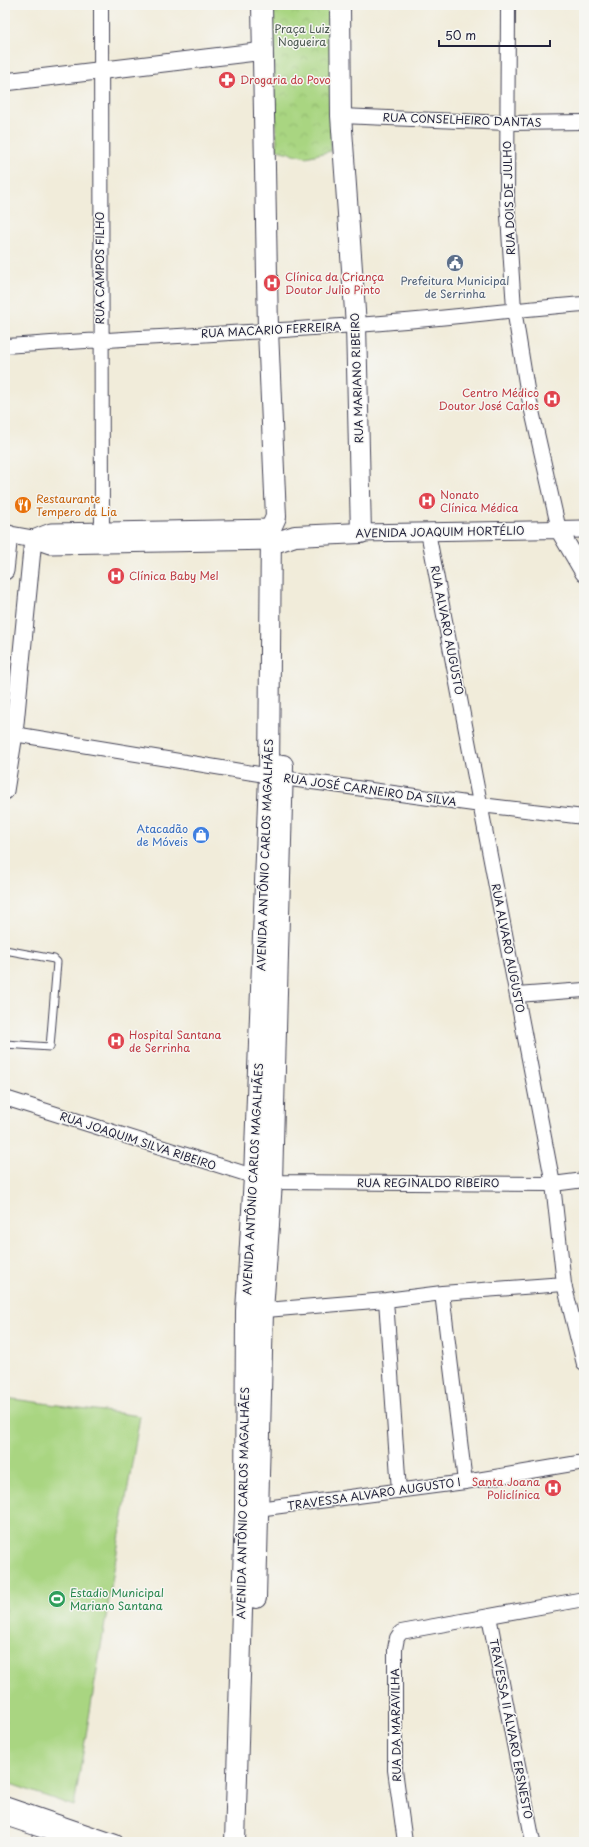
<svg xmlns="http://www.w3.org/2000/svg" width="589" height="1847" font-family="'Playpen Sans',sans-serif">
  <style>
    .park { fill: url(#park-crowns); stroke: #667c5e }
    .pitch { fill: #a9d581; stroke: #667c5e }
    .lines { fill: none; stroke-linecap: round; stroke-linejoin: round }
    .service-casing { stroke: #414053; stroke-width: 9 }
    .minor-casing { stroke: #414053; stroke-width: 16 }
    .tertiary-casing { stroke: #414053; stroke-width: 19 }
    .secondary-casing { stroke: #414053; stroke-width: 22 }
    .service { stroke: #fff; stroke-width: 7 }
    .minor { stroke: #fff; stroke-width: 14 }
    .tertiary { stroke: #fff; stroke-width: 17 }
    .secondary { stroke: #fff; stroke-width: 20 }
    .labels { text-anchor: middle; stroke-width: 3; stroke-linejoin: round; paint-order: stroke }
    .park-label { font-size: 11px; fill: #4a5850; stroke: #f6f6f2 }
    .health-label { font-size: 11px; fill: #be3a42; stroke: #f6f6f2; text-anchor: start }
    .street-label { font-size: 11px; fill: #22223b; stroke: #f6f6f2 }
    .service-label { font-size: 11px; fill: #4e5e75; stroke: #f6f6f2 }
    .food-label { font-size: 11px; fill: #c56008; stroke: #f6f6f2; text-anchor: start }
    .shop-label { font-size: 11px; fill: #366cbe; stroke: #f6f6f2; text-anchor: end }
    .leisure-label { font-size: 11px; fill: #27864d; stroke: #f6f6f2; text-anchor: start }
  </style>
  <defs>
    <pattern id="park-crowns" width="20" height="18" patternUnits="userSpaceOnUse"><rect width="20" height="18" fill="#a9d581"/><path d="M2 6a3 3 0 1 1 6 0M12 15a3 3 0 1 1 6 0" fill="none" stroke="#91b770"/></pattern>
  </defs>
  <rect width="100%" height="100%" fill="#f6f6f2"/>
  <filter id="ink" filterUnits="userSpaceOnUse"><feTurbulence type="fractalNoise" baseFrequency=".025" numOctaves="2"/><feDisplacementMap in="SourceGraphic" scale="8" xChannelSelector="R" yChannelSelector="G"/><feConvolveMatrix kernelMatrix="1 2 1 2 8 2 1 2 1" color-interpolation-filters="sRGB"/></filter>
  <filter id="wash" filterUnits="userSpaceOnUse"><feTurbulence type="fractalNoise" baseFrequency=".012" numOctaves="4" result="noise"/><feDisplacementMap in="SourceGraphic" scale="16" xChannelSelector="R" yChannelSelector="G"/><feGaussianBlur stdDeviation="0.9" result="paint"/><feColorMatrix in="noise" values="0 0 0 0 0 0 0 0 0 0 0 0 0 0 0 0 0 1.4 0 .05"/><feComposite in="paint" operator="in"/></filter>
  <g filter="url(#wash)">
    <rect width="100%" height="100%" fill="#f1ecda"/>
    <path class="park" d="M271,5h61l-1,146 -25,6 -29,-7z"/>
    <path class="pitch" d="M5,1398l135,18 -66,390 -69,-24z"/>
  </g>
  <g filter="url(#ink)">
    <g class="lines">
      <defs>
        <path id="service" d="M5,950l49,9 3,3 -7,85 -45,-3"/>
        <path id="minor" d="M101,5l1,536
          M508,5l-1,195 7,109 13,80 32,141
          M341,116l166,7 77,-1
          M5,346c117,-8 234,-12 350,-21 77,-5 153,-15 229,-21
          M428,532l125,652 11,100 20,80
          M14,734l269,44 198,27 103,12
          M517,995l67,-5
          M5,1098l267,84 281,2 31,-4
          M442,1293l23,189
          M386,1300l13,191
          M254,1311l132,-11 56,-7 122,-9
          M250,1510l215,-28 119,-20
          M489,1616l44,226
          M5,1804l111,38
          M5,1818l72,24
          M405,1842l-10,-72v-121l2,-11 4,-6 183,-33"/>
        <path id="tertiary" d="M5,82l259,-31
          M559,530l25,43
          M361,533l223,-4
          M5,534l28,5 17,6 220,-4
          M33,539l18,-7 220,-4
          M5,571l4,-37
          M5,791l9,-57 19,-195"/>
        <path id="secondary" d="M270,541h10l15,-5 66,-3 -5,-208 -15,-209 -1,-111
          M256,1598l7,-287 9,-129 11,-417
          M235,1842l10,-332 1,-199 8,-134 15,-402 2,-247 5,-11 -8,-187 -6,-325"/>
      </defs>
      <use href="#service" class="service-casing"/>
      <use href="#minor" class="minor-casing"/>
      <use href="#tertiary" class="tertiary-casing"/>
      <use href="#secondary" class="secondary-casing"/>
      <use href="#service" class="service"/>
      <use href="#minor" class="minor"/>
      <use href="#tertiary" class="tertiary"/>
      <use href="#secondary" class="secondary"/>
    </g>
  </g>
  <defs>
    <symbol id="pharmacy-disc" viewBox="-11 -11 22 22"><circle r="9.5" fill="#e0444e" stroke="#f6f6f2"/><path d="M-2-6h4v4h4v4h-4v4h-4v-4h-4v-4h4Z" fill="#fff"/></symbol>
    <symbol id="civic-disc" viewBox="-11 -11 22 22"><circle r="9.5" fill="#5c6f8a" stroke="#f6f6f2"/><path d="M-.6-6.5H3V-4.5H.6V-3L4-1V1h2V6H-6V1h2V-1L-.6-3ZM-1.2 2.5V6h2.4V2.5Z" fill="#fff"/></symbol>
    <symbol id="hospital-disc" viewBox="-11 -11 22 22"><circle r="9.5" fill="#e0444e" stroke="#f6f6f2"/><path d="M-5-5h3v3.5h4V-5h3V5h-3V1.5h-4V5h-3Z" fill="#fff"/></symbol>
    <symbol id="restaurant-disc" viewBox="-11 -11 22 22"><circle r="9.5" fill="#e8710a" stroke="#f6f6f2"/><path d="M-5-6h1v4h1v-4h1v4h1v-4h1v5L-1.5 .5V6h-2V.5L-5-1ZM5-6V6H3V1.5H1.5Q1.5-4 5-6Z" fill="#fff"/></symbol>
    <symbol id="shop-disc" viewBox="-11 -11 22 22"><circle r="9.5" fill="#3f7fe0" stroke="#f6f6f2"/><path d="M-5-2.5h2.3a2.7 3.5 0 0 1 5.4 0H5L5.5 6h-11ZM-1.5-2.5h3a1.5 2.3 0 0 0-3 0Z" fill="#fff"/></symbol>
    <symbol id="stadium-disc" viewBox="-11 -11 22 22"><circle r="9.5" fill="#2e9e5b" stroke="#f6f6f2"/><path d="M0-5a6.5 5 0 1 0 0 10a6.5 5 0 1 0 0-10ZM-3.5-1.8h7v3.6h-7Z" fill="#fff"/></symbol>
  </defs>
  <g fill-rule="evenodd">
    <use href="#pharmacy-disc" x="217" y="70" width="20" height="20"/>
    <use href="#civic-disc" x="445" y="253" width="20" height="20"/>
    <use href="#hospital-disc" x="262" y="273" width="20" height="20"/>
    <use href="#hospital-disc" x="542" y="389" width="20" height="20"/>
    <use href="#hospital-disc" x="417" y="491" width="20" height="20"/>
    <use href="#restaurant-disc" x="13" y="495" width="20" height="20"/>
    <use href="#hospital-disc" x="106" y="566" width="20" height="20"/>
    <use href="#shop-disc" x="191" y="825" width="20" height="20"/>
    <use href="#hospital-disc" x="106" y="1031" width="20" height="20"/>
    <use href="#hospital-disc" x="543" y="1478" width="20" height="20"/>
    <use href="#stadium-disc" x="47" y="1589" width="20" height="20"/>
  </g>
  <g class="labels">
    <g class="park-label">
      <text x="302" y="33">Praça Luiz<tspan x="302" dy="13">Nogueira</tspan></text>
    </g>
    <g class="health-label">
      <text x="240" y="84">Drogaria do Povo</text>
      <text x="285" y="281">Clínica da Criança<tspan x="285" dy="13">Doutor Julio Pinto</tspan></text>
      <text x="539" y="397" text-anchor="end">Centro Médico<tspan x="539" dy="13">Doutor José Carlos</tspan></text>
      <text x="440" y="499">Nonato<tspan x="440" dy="13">Clínica Médica</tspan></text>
      <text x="129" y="580">Clínica Baby Mel</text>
      <text x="129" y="1039">Hospital Santana<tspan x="129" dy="13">de Serrinha</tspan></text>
      <text x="540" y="1486" text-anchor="end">Santa Joana<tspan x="540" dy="13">Policlínica</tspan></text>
    </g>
    <g class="street-label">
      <text transform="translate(462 120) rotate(2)" y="4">RUA CONSELHEIRO DANTAS</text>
      <text transform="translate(509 198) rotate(-92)" y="4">RUA DOIS DE JULHO</text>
      <text transform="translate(100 268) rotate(-90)" y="4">RUA CAMPOS FILHO</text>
      <text transform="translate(271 330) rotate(-3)" y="4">RUA MACARIO FERREIRA</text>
      <text transform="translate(357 378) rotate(-92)" y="4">RUA MARIANO RIBEIRO</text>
      <text transform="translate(440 532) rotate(-1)" y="4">AVENIDA JOAQUIM HORTÉLIO</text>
      <text transform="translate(447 630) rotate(79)" y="4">RUA ALVARO AUGUSTO</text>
      <text transform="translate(370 790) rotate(8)" y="4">RUA JOSÉ CARNEIRO DA SILVA</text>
      <text transform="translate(265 855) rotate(-88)" y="4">AVENIDA ANTÔNIO CARLOS MAGALHÃES</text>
      <text transform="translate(508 948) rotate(79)" y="4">RUA ALVARO AUGUSTO</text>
      <text transform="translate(138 1141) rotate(18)" y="4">RUA JOAQUIM SILVA RIBEIRO</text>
      <text transform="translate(253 1179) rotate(-87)" y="4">AVENIDA ANTÔNIO CARLOS MAGALHÃES</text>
      <text x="428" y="1187">RUA REGINALDO RIBEIRO</text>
      <text transform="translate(374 1494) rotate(-8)" y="4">TRAVESSA ALVARO AUGUSTO I</text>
      <text transform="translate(243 1503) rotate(-89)" y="4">AVENIDA ANTÔNIO CARLOS MAGALHÃES</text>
      <text transform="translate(396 1725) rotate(-91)" y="4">RUA DA MARAVILHA</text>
      <text transform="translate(511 1729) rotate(79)" y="4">TRAVESSA II ÁLVARO ERSNESTO</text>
    </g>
    <g class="service-label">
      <text x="455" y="285">Prefeitura Municipal<tspan x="455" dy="13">de Serrinha</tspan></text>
    </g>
    <g class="food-label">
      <text x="36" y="503">Restaurante<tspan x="36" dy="13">Tempero da Lia</tspan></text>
    </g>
    <g class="shop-label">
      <text x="188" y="833">Atacadão<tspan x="188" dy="13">de Móveis</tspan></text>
    </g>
    <g class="leisure-label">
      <text x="70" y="1597">Estadio Municipal<tspan x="70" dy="13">Mariano Santana</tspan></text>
    </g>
  </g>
  <rect width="589" height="1847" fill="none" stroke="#f6f6f2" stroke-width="20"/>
  <path d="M439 40v6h111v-6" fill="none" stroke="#22223b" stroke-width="2"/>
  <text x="445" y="40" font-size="12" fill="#22223b" stroke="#f6f6f2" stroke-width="3" paint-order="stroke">50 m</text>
</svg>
